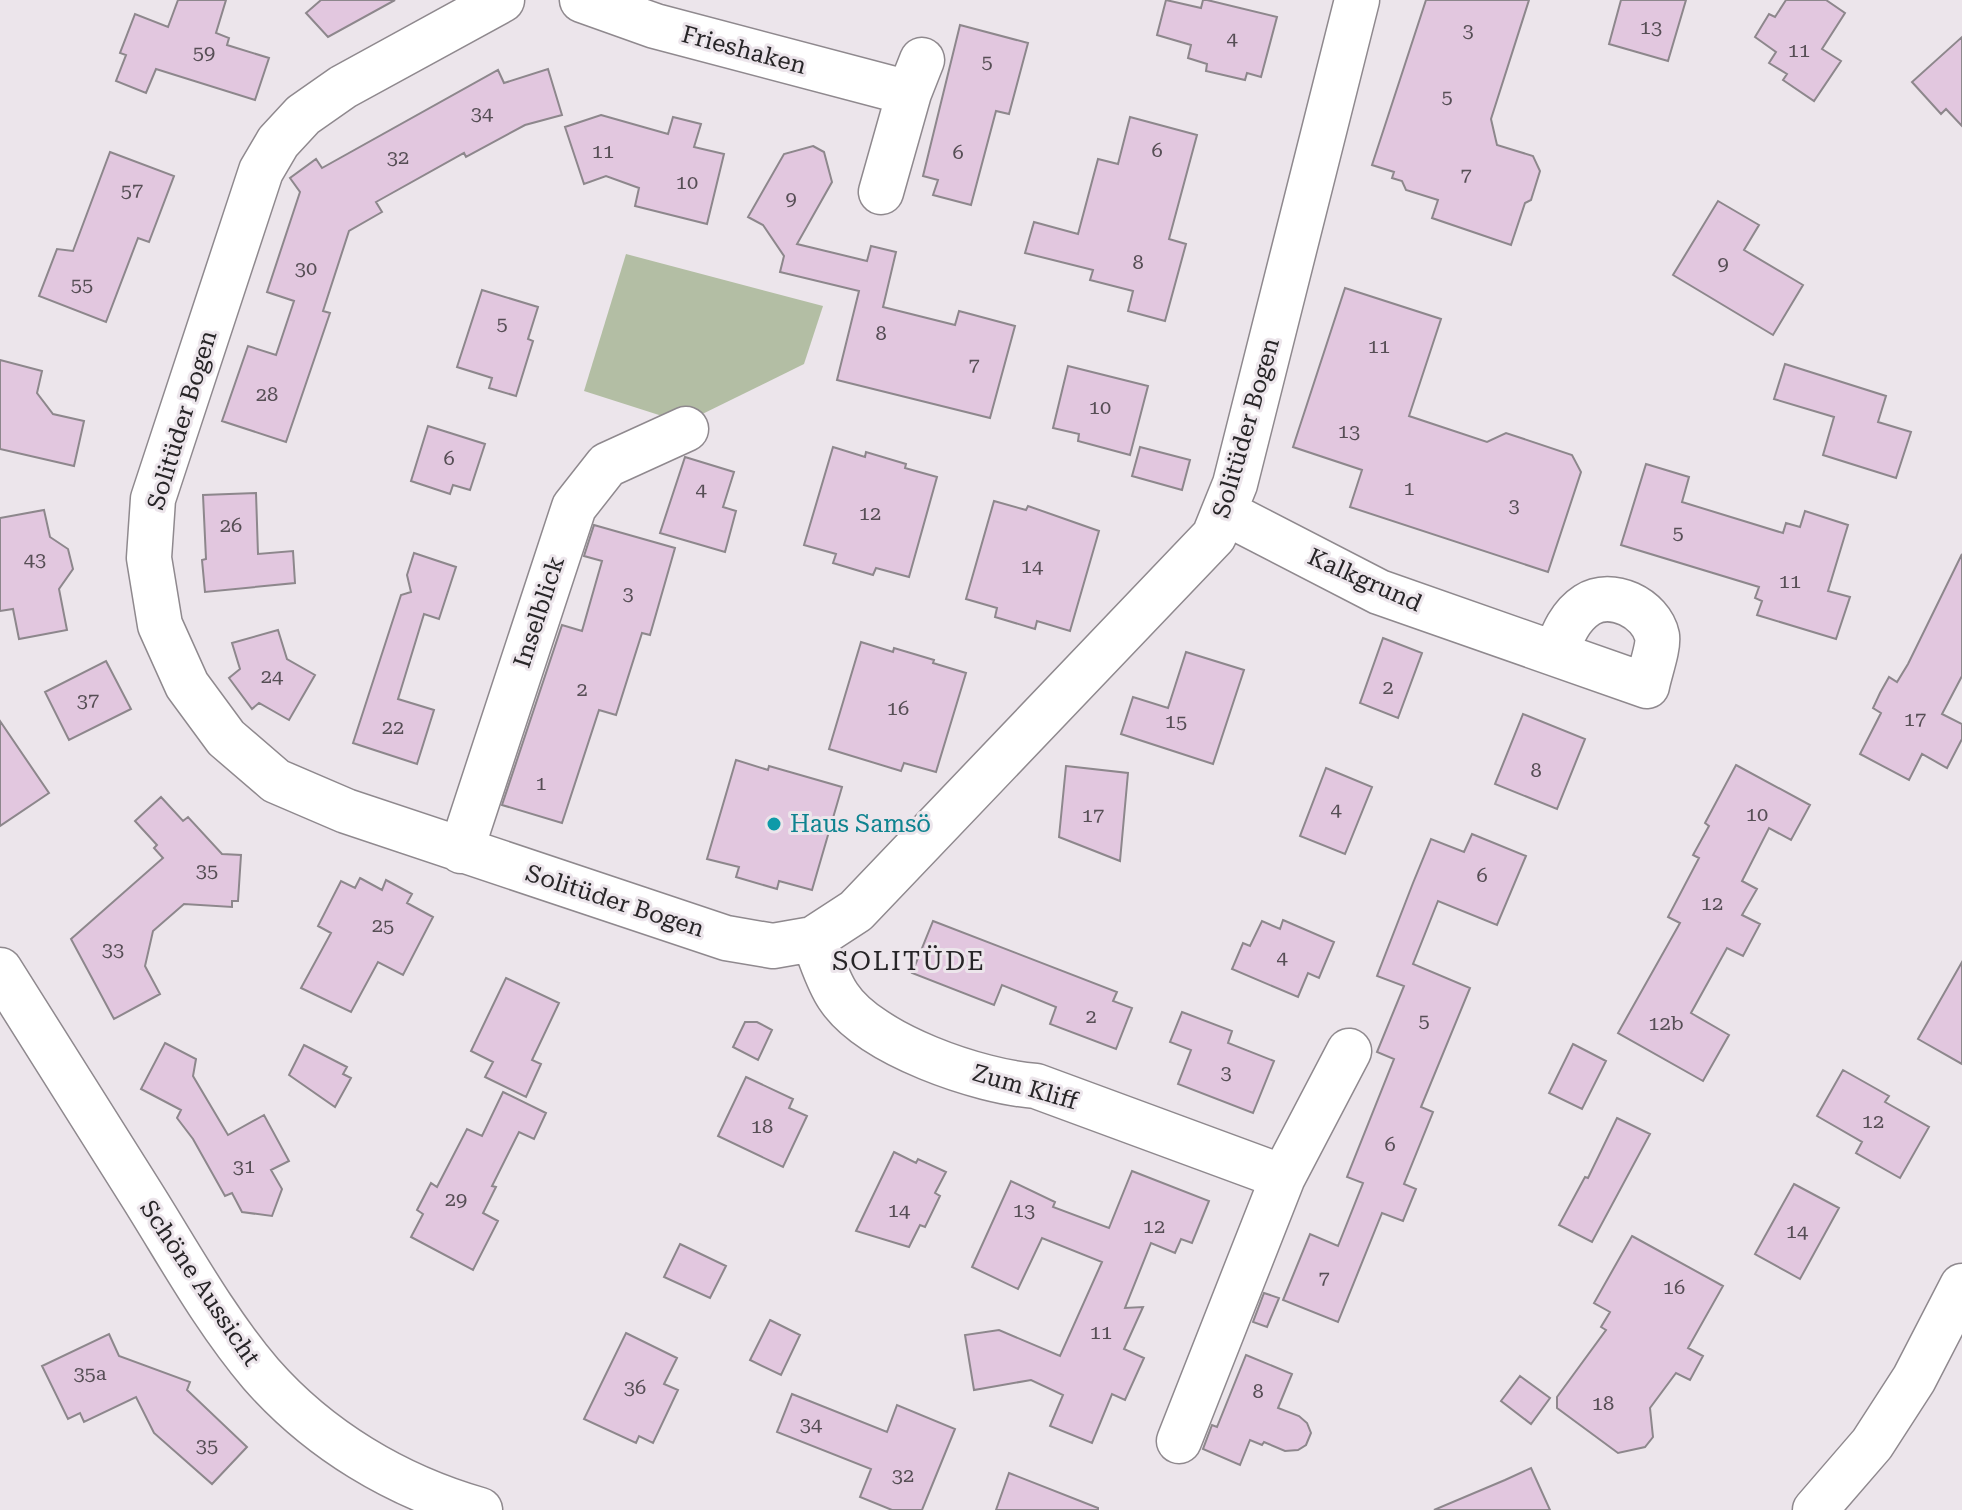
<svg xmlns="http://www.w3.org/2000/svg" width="1962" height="1510" font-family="'Roboto Serif',serif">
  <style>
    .green { fill: #b3bea4 }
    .building { fill: #e2c7df; stroke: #8d878c; stroke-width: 2 }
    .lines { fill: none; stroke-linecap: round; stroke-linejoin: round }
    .minor-casing { stroke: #8f898e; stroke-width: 47 }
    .minor { stroke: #fff; stroke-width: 44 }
    .culture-dot { fill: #0f9aa8; stroke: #ece5eb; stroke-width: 3 }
    .labels { text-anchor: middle; stroke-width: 6; stroke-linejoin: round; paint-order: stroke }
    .number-label { font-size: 20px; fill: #564e55 }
    .street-label { font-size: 24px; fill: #272527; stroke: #ece5eb }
    .culture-label { font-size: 24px; fill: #0d838f; stroke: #ece5eb; text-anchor: start }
    .neighbourhood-label { font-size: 26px; letter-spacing: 2px; fill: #272527; stroke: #ece5eb }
  </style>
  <rect width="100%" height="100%" fill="#ece5eb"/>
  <path class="green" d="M626,254l197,52 -19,58 -120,59 -100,-32z"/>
  <path class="building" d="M178,0h48l-10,33 13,5 -2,7 42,13 -14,42 -99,-31 -10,24 -30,-12 10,-26 -6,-2 15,-39 33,13z
    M321,0h74l-67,37 -22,-24z
    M1166,0l35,8 2,-8h4l70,17 -16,60 -14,-4 -2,7 -39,-9 1,-7 -19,-6 3,-13 -34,-10z
    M1426,0h103l-38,119 6,26 36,11 7,15 -9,29 -6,3 -14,42 -79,-27 6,-18 -32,-10 -4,-9 -10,-3 2,-6 -22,-7z
    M1621,0h65l-18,61 -59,-17z
    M1786,0h40l19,13 -23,36 19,12 -27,40 -31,-21 4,-6 -18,-11 7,-11 -21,-15 14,-23 6,3z
    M960,25l68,18 -19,71 -13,-3 -25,94 -38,-10 5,-15 -15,-4z
    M1962,37v89l-16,-17 -5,5 -29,-32z
    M548,69l14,46 -37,10 -59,32 -2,-4 -88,49 6,10 -33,19 -26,80 7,2 -44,129 -64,-21 26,-75 28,9 18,-54 -27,-9 33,-100 -10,-14 26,-19 6,9 176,-98 6,13z
    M601,115l67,19 5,-17 28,7 -7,23 30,7 -17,70 -72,-18 4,-18 -33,-12 -22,8 -19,-57z
    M1130,117l67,18 -28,104 17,5 -21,77 -37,-10 5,-20 -43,-11 3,-10 -68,-17 9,-31 44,12 20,-75 20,5z
    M813,146l11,6 8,30 -35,62 70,17 4,-15 25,6 -13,55 72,18 4,-14 56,15 -25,92 -153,-38 22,-89 -79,-19 4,-16 -21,-31 -15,-8 36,-63z
    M110,152l64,24 -25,66 -11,-4 -32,84 -67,-26 18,-47 16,2z
    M1718,201l41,24 -15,25 59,35 -30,50 -100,-60z
    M1345,288l96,31 -32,97 78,26 19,-9 66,22 9,17 -33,100 -198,-65 12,-37 -69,-23z
    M482,290l56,17 -10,32 5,2 -17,55 -27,-8 3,-10 -35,-11z
    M0,360l42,11 -5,22 16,21 31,7 -10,45 -74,-17z
    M1785,364l101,32 -8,26 33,10 -15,46 -73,-23 11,-38 -60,-18z
    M1068,366l80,20 -18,69 -52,-14 1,-7 -26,-6z
    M428,426l57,18 -15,46 -17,-5 -3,9 -39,-13z
    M833,447l32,10 1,-5 40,12 -1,4 32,9 -28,100 -33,-9 -3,7 -40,-12 3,-9 -32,-9z
    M1140,447l50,13 -8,30 -50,-14z
    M685,457l49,15 -11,35 13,4 -11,41 -65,-19z
    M1646,464l43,13 -7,25 101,31 3,-10 14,4 5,-16 43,14 -20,66 22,6 -14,42 -79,-24 5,-14 -7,-3 4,-11 -138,-42z
    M256,493l2,61 35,-3 2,32 -90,9 -3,-32 4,-1 -3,-64z
    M994,501l32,9 2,-4 71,25 -29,100 -33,-10 -2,8 -40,-12 2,-9 -31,-9z
    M44,510l6,27 18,12 5,20 -14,20 8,41 -48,9 -6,-30 -13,2v-93z
    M594,525l81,23 -25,87 -8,-2 -26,82 -17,-5 -37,113 -60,-18 60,-180 20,6 20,-70 -18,-5z
    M414,553l42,14 -17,52 -15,-5 -26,85 36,11 -17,54 -64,-21 48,-148 10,-3 -4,-17z
    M1962,554v122l-20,38 20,10v15l-15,29 -25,-14 -13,26 -49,-26 21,-41 -8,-5 7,-15 9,-16 8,5 11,-18z
    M278,630l9,29 28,16 -26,45 -30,-17 -7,6 -23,-31 11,-9 -8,-26z
    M1383,638l39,15 -24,65 -38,-15z
    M861,642l32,10 1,-4 40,12 -1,3 33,10 -30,99 -32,-9 -3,8 -72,-22z
    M1186,652l58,18 -31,94 -92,-30 12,-37 35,11z
    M106,661l25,48 -62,31 -24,-48z
    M1523,714l62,25 -28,70 -62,-25z
    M0,721l49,72 -49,33z
    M736,760l32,10 1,-4 73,21 -30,103 -33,-9 -2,8 -41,-12 3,-10 -32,-8z
    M1736,765l74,40 -19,35 -22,-12 -27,53 15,8 -15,26 18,9 -17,32 -16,-8 -36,65 38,22 -26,46 -85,-48 62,-110 -12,-6 31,-59 -6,-3 16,-29 -4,-3z
    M1066,766l62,7 -8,88 -61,-24z
    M1326,768l46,19 -27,67 -45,-18z
    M161,797l22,24 5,-4 34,37 19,1 -3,46h-6v6l-48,-3 -31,27 -8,35 15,28 -46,25 -43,-80 92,-81 -9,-10 3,-3 -22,-24z
    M1472,834l54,22 -29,69 -59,-24 -25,63 57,24 -49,119 12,5 -29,72 12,5 -13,32 -21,-8 -44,109 -55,-22 27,-66 28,12 25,-63 -16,-6 47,-118 -17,-7 27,-66 -27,-10 36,-93 18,-44 33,13z
    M360,878l22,12 4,-10 26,14 -5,9 26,14 -30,58 -25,-13 -27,50 -50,-24 30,-55 -13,-7 23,-45 14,7z
    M1283,920l51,22 -15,36 -11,-5 -10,24 -66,-28 11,-26 7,3 12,-25 18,8z
    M933,921l184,71 -4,9 19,7 -16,41 -66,-25 6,-17 -54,-22 -8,20 -82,-32z
    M1962,962v102l-44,-25z
    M506,978l53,25 -27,57 9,4 -15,33 -41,-20 8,-15 -22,-11z
    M1182,1012l50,19 -4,12 46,18 -21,52 -75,-29 13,-34 -21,-8z
    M745,1022h12l15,8 -14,30 -25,-13z
    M165,1043l31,16 -3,17 35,59 36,-20 25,46 -18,9 11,19 -10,27 -30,-4 -10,-19 -7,3 -32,-57 -16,-21 4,-8 -40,-21z
    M1573,1044l33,17 -24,48 -33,-16z
    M304,1045l43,22 -4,7 8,4 -16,29 -46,-32z
    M1843,1070l46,26 -4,6 44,25 -29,51 -44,-25 6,-11 -45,-26z
    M746,1077l47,22 -4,9 18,8 -24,51 -65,-31z
    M503,1092l43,21 -12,26 -15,-7 -27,54 4,1 -13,26 15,8 -25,49 -62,-33 12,-23 -6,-4 14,-27 6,4 30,-58 15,7z
    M1617,1118l33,16 -58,108 -33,-17 26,-48 3,1z
    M894,1152l22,11 2,-4 28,13 -11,21 5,3 -15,31 -5,-2 -11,22 -53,-16z
    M1132,1171l77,30 -17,42 -11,-4 -6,14 -24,-10 -26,65 18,-1 -19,42 20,9 -19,42 -13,-6 -20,49 -42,-17 13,-31 -32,-15 -57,10 -9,-55 34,-5 61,26 42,-94 -60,-24 -24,51 -46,-22 39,-86 44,21 -2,5 56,21z
    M1794,1184l45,24 -39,71 -45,-25z
    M1632,1236l91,50 -35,62 15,8 -13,24 -14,-7 -26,35 3,29 -8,10 -27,6 -61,-45v-11l49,-67 -5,-3 9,-15 -16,-9z
    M680,1244l46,22 -16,32 -46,-21z
    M1264,1293l15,5 -12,29 -14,-5z
    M770,1320l30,15 -19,40 -31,-15z
    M626,1333l51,25 -13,26 14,6 -25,53 -14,-7 -3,7 -52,-24z
    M109,1334l10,22 71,26 -3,8 60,57 -35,37 -58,-51 -18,-36 -52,25 -4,-9 -12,6 -26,-53z
    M1246,1355l46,19 -14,34 21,8 8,7 4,10 -5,12 -8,5 -13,1 -21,-9 -2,3 -12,-5 -10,25 -37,-16 9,-24 5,2z
    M1520,1376l30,22 -19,26 -30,-23z
    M792,1394l95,38 10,-27 58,24 -33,81h-30l-32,-13 11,-28 -94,-37z
    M1531,1468l19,42h-116l71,-30z
    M1009,1473l89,35v2h-102z"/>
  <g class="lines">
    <defs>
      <path id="minor" d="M502,0l-159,87 -40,28 -25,27 -17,29 -108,328 -4,59 11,67 27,60 39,53 50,43 70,30 380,127 47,8 40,-7 43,-28 358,-375 21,-52 122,-484
        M582,0l73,26 254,67
        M881,192l28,-99 13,-33
        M1224,512l155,80 268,94c2,-12 12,-39 10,-50 -6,-28 -46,-47 -70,-31 -17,11 -24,29 -31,47
        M461,851l113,-344 33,-42 79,-36
        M813,939c8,18 14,41 25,57 32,49 142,86 198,90l247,91
        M0,970c48,76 95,151 143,227 37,59 72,123 118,177 58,66 135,112 219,136
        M1179,1441l104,-264 66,-126
        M1815,1510l57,-66 42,-65 48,-93"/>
    </defs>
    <use href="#minor" class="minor-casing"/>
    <use href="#minor" class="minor"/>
  </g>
  <circle class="culture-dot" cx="774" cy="824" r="8"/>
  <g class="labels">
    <g class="number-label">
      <text x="1651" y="34">13</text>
      <text x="1468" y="37">3</text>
      <text x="1232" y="45">4</text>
      <text x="1799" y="57">11</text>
      <text x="204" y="59">59</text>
      <text x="987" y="68">5</text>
      <text x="1447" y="103">5</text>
      <text x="482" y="120">34</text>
      <text x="1157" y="157">6</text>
      <text x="603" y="158">11</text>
      <text x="958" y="159">6</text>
      <text x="398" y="164">32</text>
      <text x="1466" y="182">7</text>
      <text x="687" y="189">10</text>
      <text x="132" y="197">57</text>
      <text x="791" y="205">9</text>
      <text x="1138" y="269">8</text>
      <text x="1723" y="270">9</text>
      <text x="306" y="275">30</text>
      <text x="82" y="291">55</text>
      <text x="502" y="330">5</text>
      <text x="881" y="340">8</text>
      <text x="1379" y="353">11</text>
      <text x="974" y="372">7</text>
      <text x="267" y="401">28</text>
      <text x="1100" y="414">10</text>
      <text x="1349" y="438">13</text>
      <text x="449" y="465">6</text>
      <text x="1409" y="495">1</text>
      <text x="701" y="496">4</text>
      <text x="1514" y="512">3</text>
      <text x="870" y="520">12</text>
      <text x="231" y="532">26</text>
      <text x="1678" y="539">5</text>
      <text x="35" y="566">43</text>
      <text x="1032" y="573">14</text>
      <text x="1790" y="588">11</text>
      <text x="628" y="600">3</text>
      <text x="272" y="683">24</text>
      <text x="1388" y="694">2</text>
      <text x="582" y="696">2</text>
      <text x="88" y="707">37</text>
      <text x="898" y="715">16</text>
      <text x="1915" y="726">17</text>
      <text x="1176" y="728">15</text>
      <text x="393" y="734">22</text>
      <text x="1536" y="777">8</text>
      <text x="541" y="790">1</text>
      <text x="1336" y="816">4</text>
      <text x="1757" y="821">10</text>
      <text x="1093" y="822">17</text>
      <text x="207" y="877">35</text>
      <text x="1482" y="882">6</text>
      <text x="1712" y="910">12</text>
      <text x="383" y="932">25</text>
      <text x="113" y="956">33</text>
      <text x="1282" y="964">4</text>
      <text x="1091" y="1023">2</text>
      <text x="1424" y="1027">5</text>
      <text x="1666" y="1030">12b</text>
      <text x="1226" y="1079">3</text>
      <text x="1873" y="1128">12</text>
      <text x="762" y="1133">18</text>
      <text x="1390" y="1151">6</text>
      <text x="244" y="1173">31</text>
      <text x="456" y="1206">29</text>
      <text x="899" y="1217">14</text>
      <text x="1024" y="1217">13</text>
      <text x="1154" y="1233">12</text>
      <text x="1797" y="1238">14</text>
      <text x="1324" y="1285">7</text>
      <text x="1674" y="1294">16</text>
      <text x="1101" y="1339">11</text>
      <text x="90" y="1380">35a</text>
      <text x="635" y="1394">36</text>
      <text x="1258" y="1398">8</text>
      <text x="1603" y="1410">18</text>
      <text x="811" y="1431">34</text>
      <text x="207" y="1452">35</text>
      <text x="903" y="1482">32</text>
    </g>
    <g class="street-label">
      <text transform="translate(744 50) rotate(15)" y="8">Frieshaken</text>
      <text transform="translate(182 420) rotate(-73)" y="8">Solitüder Bogen</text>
      <text transform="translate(1246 428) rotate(-74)" y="8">Solitüder Bogen</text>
      <text transform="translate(1365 580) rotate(24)" y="8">Kalkgrund</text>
      <text transform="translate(539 612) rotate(-72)" y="8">Inselblick</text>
      <text transform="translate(615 901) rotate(18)" y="8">Solitüder Bogen</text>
      <text transform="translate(1025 1087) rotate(16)" y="8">Zum Kliff</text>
      <text transform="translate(200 1283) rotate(56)" y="8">Schöne Aussicht</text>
    </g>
    <g class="culture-label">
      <text x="790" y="832">Haus Samsö</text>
    </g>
    <g class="neighbourhood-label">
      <text x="909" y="970">SOLITÜDE</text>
    </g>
  </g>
</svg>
